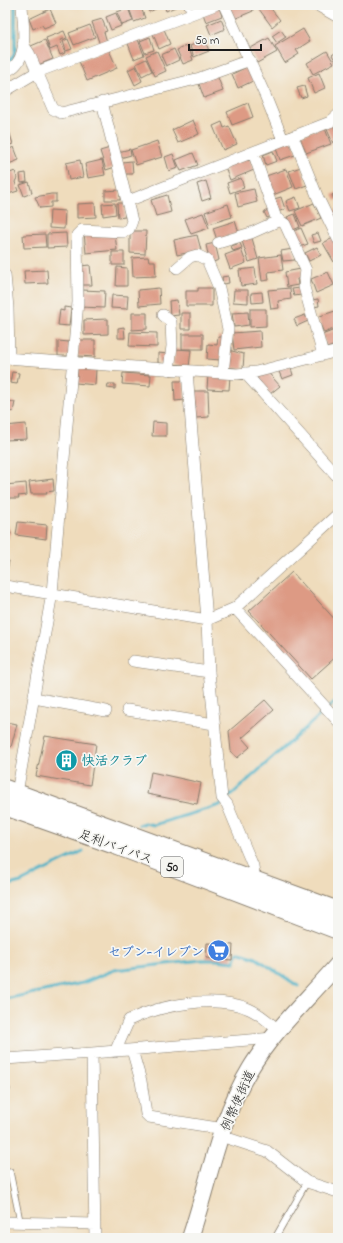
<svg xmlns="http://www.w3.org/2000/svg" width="343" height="1243" font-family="'Indie Flower','Klee One',sans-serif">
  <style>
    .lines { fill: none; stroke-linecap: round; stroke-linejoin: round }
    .stream { stroke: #48b1c6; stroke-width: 3 }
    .building { fill: #dd9a84 }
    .service-casing { stroke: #867c6c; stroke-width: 7 }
    .minor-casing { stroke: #867c6c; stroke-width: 12 }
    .secondary-casing { stroke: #867c6c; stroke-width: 18 }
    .trunk-casing { stroke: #867c6c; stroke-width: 20 }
    .service { stroke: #fff; stroke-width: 5.5 }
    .minor { stroke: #fff; stroke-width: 11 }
    .secondary { stroke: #fff; stroke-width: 16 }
    .trunk { stroke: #fff; stroke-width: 18 }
    .labels { text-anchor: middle; stroke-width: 3.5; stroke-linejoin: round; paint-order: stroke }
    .shield { fill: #f6f6f2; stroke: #5d5d5c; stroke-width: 1 }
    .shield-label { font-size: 12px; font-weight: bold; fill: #1c1c1c }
    .culture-label { font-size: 13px; font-weight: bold; fill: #0d838f; stroke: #f6f6f2; text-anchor: start }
    .street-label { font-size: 13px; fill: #1c1c1c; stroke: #f6f6f2 }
    .shop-label { font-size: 13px; font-weight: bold; fill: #366cbe; stroke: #f6f6f2; text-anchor: end }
  </style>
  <rect width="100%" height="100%" fill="#f6f6f2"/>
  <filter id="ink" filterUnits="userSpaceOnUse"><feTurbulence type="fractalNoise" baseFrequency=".025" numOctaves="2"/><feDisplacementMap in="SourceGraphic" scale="8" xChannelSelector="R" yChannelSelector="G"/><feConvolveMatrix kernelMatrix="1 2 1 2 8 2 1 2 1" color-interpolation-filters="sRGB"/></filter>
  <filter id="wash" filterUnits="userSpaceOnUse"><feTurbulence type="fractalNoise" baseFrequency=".012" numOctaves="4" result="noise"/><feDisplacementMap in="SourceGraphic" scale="16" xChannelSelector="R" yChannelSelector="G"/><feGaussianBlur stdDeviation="0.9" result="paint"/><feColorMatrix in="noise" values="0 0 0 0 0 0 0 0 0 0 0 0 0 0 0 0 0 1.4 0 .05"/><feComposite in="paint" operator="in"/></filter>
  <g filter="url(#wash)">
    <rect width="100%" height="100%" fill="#efdcbc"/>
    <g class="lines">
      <path class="stream" d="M334,5l4,2
        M5,64l8,-7 2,-7v-45
        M139,825l6,-2 9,2 66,-20 118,-106
        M5,886l16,-4 62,-31
        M5,999l78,-16 31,-13 88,-10h14l18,2 4,-10 18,6 42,28"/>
    </g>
    <g id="blocks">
      <path class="building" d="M136,5h4l5,13 -11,4 -5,-14z
        M145,5h35l-14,6 -2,-6 -15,7z
        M218,5l4,11 -16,6 -4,-11z
        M227,5h24l2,6 -19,8z
        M264,5h4l12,15 -8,7 -13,-18z
        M128,8l5,13 -11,4 -5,-13z
        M50,9l6,14 -12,5 -2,-3 -9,4 -4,-10z
        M116,13l5,13 -10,4 -5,-13z
        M102,19l5,12 -3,1 3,10 -7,3 -8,-23z
        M221,19l4,10 -14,6 -4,-10z
        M90,25l5,12 -21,8 -5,-12z
        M164,29l6,15 -11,5 -6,-15z
        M303,29l7,12 -14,9 3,4 -14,9 -10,-17z
        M281,30l5,7 -9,6 -5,-7z
        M64,31l3,7 -7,2 5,13 -5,2 -3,-8 -7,3 -4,-12z
        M137,37l7,18 -10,4 -7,-18z
        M150,37l4,13 -9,3 -5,-12z
        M269,38l8,14 -20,11 -8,-14z
        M68,39l4,10 -6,2 -3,-10z
        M45,40l8,19 -15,6 -7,-19z
        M205,40l4,11 -15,6 -4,-11z
        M188,45l5,15 -10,4 -6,-14z
        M108,48l9,20 -30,13 -8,-20z
        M174,49l5,11 -13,6 -5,-11z
        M157,51l9,20 -11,5 -9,-20z
        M327,51l7,12 -21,11 -6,-11z
        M338,51v14l-6,-10z
        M146,59l6,12 -10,5 -6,-12z
        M136,66l6,15 -7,4 -7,-15z
        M249,66l6,14 -17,8 -6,-14z
        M319,73l6,15 -11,5 -6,-15z
        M217,75l6,16 -19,7 -6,-17z
        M304,86l3,10 -6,2 -4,-10z
        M248,103l5,14 -21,8 -5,-13z
        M193,120l6,14 -21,9 -6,-13z
        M222,122l2,6 5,-2 8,18 -14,6 -10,-24z
        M332,122l6,15v4l-5,2 -8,-18z
        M324,126l7,18 -25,9 -7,-17z
        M9,131l4,13 -8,3v-15z
        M292,139l6,15 -18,6 -5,-15z
        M157,141l5,16 -26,8 -5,-15z
        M338,146v11l-4,-9z
        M14,147l5,13 -13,5 -1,-14z
        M110,148l5,19 -9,3 -6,-19z
        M130,149l1,6 -11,3 -2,-6z
        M273,151l4,10 -11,4 -3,-10z
        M193,153l5,12 -17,6 -5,-11z
        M173,154l5,14 -9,3 -4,-14z
        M248,155l6,15 -24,10 -6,-16z
        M80,160l3,17 -14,3 -3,-17z
        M102,160l3,15 -17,3 -3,-14z
        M132,161l1,13h-10l-1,-12z
        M301,167l6,18 -11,4 -7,-18z
        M286,169l7,18 -20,8 -7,-19z
        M15,171l2,7 -2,4 3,9 -13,4v-20z
        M26,173l1,9 -6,1 -1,-9z
        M241,178l3,10 -14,5 -3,-10z
        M206,181l5,17 -9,3 -5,-17z
        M29,182l3,11 -8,3 -4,-11z
        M254,189l3,13 -19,5 -3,-14z
        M120,190v10h-15v-9z
        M338,192v7l-3,2 -3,-6z
        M51,194h5v8h-5v5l-11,1 -5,-11z
        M167,195l4,17 -15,4 -5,-16z
        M281,197l4,12 -7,3 -4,-13z
        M296,197l4,11 -10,3 -4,-10z
        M95,203l1,14 -19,1v-14z
        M115,203l1,11 -13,2 -1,-12z
        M117,203h7l1,14 -7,1z
        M314,203l7,15 -19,8 -7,-15z
        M228,204l4,13 -23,7 -4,-12z
        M270,209l3,6 -6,3 -3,-6z
        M338,209v16h-2l-3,-13z
        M50,210l15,1 -1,18 -15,-1z
        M203,213l6,15 -18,6 -6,-15z
        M295,214l5,13 -7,3 -6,-13z
        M235,221l4,12 -22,7 -4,-12z
        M301,228l7,16 -9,3 -7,-15z
        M130,231h16l-1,23 -15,-1z
        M66,233l1,14 -20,1v-14z
        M84,233l31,2 2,15 -31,3z
        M318,233l3,8 -7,2 -3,-8z
        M45,234l1,13 -22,1 -1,-13z
        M197,235l4,15 -24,5 -3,-15z
        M251,235l7,24 -9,3 -8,-24z
        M333,238l5,9v13l-4,2 -11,-19z
        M215,243l4,17 -9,3 -4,-18z
        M240,243l2,5 -9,3 -2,-5z
        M317,247l4,8 -12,6 -4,-8z
        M241,249l5,14 -16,6 -5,-14z
        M293,249l2,11 -12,1 -2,-10z
        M112,252h12v13h-12z
        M281,255l2,15 -15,2 1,8 -7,1 -3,-23z
        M148,257l1,4h6l1,15 -23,1 -1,-19z
        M90,265l2,20h-11l-1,-19z
        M338,266v12l-4,-10z
        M117,267l10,1v18h-11z
        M255,268l2,16 -16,2 -2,-16z
        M301,269l1,9 -5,1 1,6 -11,2 -2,-15z
        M47,270l1,13 -23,1 -1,-13z
        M328,272l6,13 -18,8 -5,-14z
        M228,276l1,7 -6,1 -1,-7z
        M159,288l1,16 -21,2 -1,-16z
        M198,288h14v18h-26v-15h12z
        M290,288l1,11 -13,2 1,7 -8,1 -3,-19z
        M300,288l1,7 -7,1 -2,-7z
        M82,290l23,1 -1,17 -23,-1z
        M234,290h14v13l-15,-1z
        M262,292l1,10 -11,1 -1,-10z
        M112,295l16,1 -1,13 -16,-1z
        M318,299l1,7 -6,1 -1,-7z
        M177,300l2,15 -9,1 -1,-15z
        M64,307l7,1 -2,18 -11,-1 2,-15 4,1z
        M250,309h16v17l-16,1z
        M338,310v17l-14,6 -7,-16z
        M248,312l1,13 -15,2 -2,-14z
        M132,313h15v16l-15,1z
        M181,313h9v16h-9z
        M305,315l3,6 -11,5 -3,-7z
        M108,319v15l-24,1v-15z
        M124,327l1,11h-7v-10z
        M337,329l1,15 -11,4 -5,-13z
        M260,331l1,16 -27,3 -2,-17z
        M130,332l27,1v14l-28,-1z
        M182,334h21v15h-21z
        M218,337h5l-2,23 -14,-1 1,-15 9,1z
        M78,340h17v17l-17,-1z
        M58,341l11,1v14h-11z
        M175,349l16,1 -2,17 -16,-2z
        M228,350l16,4 -1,15 -17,-2z
        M158,353l10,1 -1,10 -9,-1z
        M290,365l3,10 -11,4 -4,-10z
        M78,367l18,2 -1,16 -19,-2z
        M266,370l14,16 -10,8 -13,-16z
        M12,372l7,1 -2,11 -7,-1z
        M123,373l28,2 -1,11 -28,-2z
        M208,375l22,1 -1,14 -22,-1z
        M174,381h10l1,19 -10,1z
        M108,384h7v5l-8,-1z
        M194,391h14l1,26 -13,1z
        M5,401l10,1 -2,10 -8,-2z
        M153,422l13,1v13h-14z
        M26,424l1,15 -22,1v-14z
        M53,479l1,12 -8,1 1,2h-16l-2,-12z
        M26,483l1,12 -9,1 1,2h-14v-13z
        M6,522l5,12 -3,1 1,3 -4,1z
        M18,522l29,3 -1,14 -30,-4z
        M5,560l4,1 -2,9 -2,-1z
        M292,572l46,51v32l-27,24 -62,-68z
        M265,700l9,10 -32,28 8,9 -13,11 -6,-7 -2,-20z
        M5,722l12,2 -6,23 -6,-1z
        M45,736l51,8 -6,41 -54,-9z
        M151,772l50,11 -4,21 -50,-10z
        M207,943l26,2 -1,15 -26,-2z"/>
    </g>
  </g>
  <g filter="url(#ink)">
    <use href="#blocks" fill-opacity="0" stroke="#867c6c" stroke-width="1"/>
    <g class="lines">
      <defs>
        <path id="service" d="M187,5l3,9
          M5,1082l2,7
          M10,1172l10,49
          M275,1238l32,-56"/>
        <path id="minor" d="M224,5l41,90 18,45
          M317,5l21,12
          M23,44l6,9 24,56 8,4 139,-35 50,-18
          M5,71c26,-7 18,-45 17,-66
          M5,91l32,-19 178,-67
          M293,136l25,62 20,41
          M253,152l23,66 9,6 21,46 -2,17 19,68
          M128,201l202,-79 8,-7
          M218,243l33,-10 29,-13
          M177,268l13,-11 7,-2 10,5 12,28 9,41 -5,44
          M5,275l3,33 1,50
          M163,315l8,7 1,24 -3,24
          M5,358l232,16 19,-2 82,-21
          M187,371l20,249 2,52 13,126 5,6 26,62 2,14
          M245,373l93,104
          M5,586l202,34 28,-12 103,-94
          M235,608l103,113
          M133,661l76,11
          M34,698l72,13
          M127,710l87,14
          M17,793l35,-200 26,-291 -1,-67 5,-5 41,2 6,-3 3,-8 -30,-119
          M132,1050l9,31 5,33 3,3 75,12
          M115,1052l14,-32c32,-15 86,-26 120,-11 12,5 21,14 30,22
          M92,1053l3,185
          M5,1059l87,-6 181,-15
          M221,1136l46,15 40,31 31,10
          M5,1222l90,2"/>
        <path id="secondary" d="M190,1238c19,-56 29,-118 60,-169 22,-37 60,-72 88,-105"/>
        <path id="trunk" d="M5,789l333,122
          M5,806l113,40 220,84"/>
      </defs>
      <use href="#service" class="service-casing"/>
      <use href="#minor" class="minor-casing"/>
      <use href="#secondary" class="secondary-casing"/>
      <use href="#trunk" class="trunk-casing"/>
      <use href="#service" class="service"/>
      <use href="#minor" class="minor"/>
      <use href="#secondary" class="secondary"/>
      <use href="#trunk" class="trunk"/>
    </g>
  </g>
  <defs>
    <symbol id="building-disc" viewBox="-11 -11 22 22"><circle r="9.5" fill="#0f9aa8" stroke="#f6f6f2"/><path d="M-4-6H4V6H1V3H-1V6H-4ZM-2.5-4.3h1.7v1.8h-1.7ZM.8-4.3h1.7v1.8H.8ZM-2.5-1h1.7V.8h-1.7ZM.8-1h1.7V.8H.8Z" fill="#fff"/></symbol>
    <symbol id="supermarket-disc" viewBox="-11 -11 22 22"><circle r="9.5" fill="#3f7fe0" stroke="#f6f6f2"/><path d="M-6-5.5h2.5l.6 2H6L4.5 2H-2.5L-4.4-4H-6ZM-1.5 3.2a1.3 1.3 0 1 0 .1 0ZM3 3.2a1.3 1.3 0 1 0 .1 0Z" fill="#fff"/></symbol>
  </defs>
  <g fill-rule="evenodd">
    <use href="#building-disc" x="54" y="748" width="25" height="25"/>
    <use href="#supermarket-disc" x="206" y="938" width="25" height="25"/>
  </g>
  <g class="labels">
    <rect class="shield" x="161" y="857" width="22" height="20" rx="3"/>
    <g class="shield-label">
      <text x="172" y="871">50</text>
    </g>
    <g class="culture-label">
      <text x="82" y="765">快活クラブ</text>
    </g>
    <g class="street-label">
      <text transform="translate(116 846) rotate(20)" y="5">足利バイパス</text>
      <text transform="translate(237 1100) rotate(-66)" y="5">例幣使街道</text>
    </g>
    <g class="shop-label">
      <text x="204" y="956">セブン-イレブン</text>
    </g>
  </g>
  <rect width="343" height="1243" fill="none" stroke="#f6f6f2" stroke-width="20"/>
  <path d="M189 44v6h72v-6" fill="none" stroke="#1c1c1c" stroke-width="2"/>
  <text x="195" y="44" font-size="12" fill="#1c1c1c" stroke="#f6f6f2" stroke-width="3" paint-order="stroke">50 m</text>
</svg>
